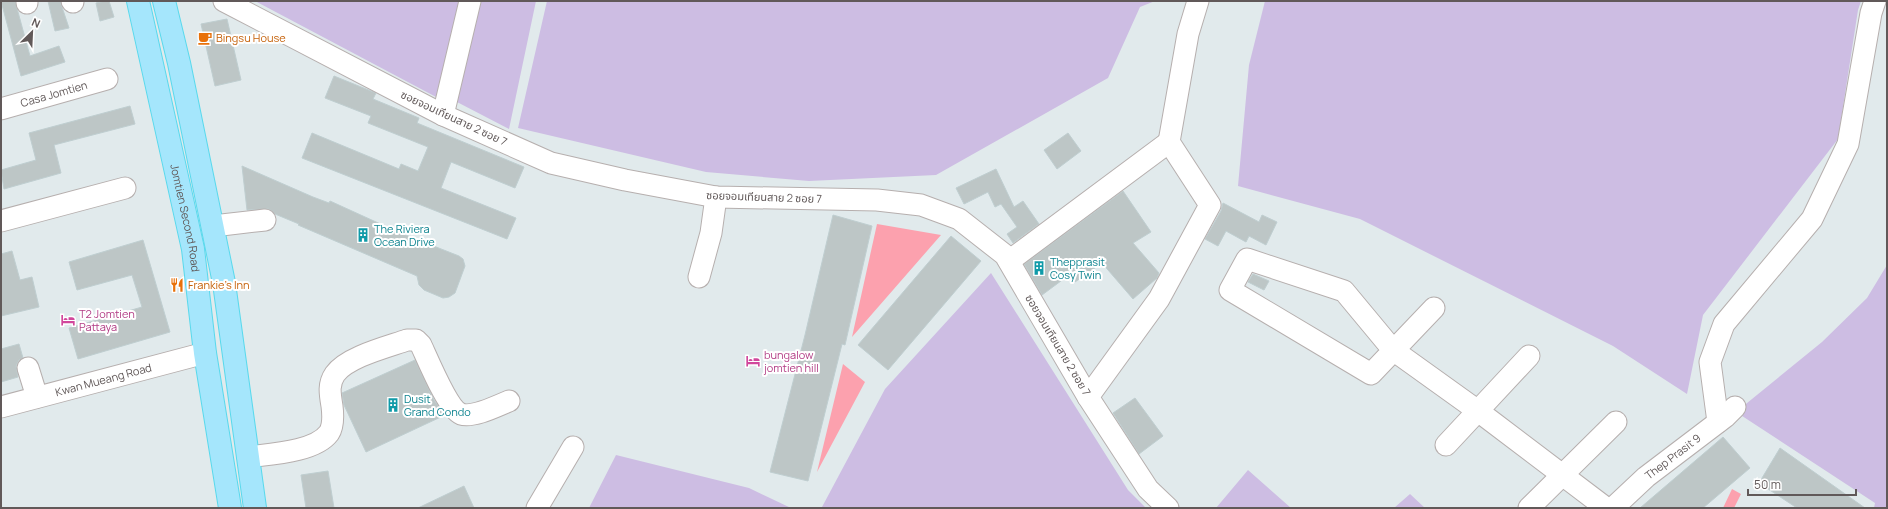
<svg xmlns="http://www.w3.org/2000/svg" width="1888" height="509" font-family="Manrope,'Noto Sans Thai',sans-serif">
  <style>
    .green { fill: #cdbde3 }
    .water { fill: #fca1ae }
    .building { fill: #bdc6c6; stroke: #bfced0 }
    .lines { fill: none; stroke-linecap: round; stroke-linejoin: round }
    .minor-casing { stroke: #b6afae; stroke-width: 23 }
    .major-casing { stroke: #59d9ec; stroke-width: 24 }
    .minor { stroke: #fff; stroke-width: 21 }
    .major { stroke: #a5e6fc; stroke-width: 22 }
    .labels { text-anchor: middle; stroke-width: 4; stroke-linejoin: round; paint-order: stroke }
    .food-label { font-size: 11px; fill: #c56008; stroke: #fff; text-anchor: start }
    .street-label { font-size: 11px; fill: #615959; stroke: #fff }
    .culture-label { font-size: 11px; fill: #0d838f; stroke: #fff; text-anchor: start }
    .hotel-label { font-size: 11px; fill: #b23c85; stroke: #fff; text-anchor: start }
  </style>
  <rect width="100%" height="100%" fill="#e1eaec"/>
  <path class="green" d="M255,1h206l-23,97z
    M481,1h55l-27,128 -52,-27z
    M547,1h608l-15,6 -32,71 -172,97 -127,6 -103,-9 -188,-44z
    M1265,1h596l-3,9 -20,129 -135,176 -16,79 -74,-48 -253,-127 -122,-33 11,-121z
    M1887,265v243h-13l1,-5 -139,-91 86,-70 45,-44z
    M991,273l137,217 18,18 -324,-1 63,-118z
    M616,455l133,33 42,20h-202z
    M1248,470l43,38h-75z
    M1410,494l15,14h-31z"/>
  <path class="water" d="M877,224l64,11 -89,102z
    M843,364l22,18 -48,90z
    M1732,489l9,5 -7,14h-11z"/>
  <path class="building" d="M1,1h14l15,55 29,-10 6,16 -44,14z
    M48,1h12l9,27 -14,3z
    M105,1h4l5,16 -14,4 -4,-18z
    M227,19l14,61 -26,6 -14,-62z
    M334,76l42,17 -3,6 46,19 -2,5 107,44 -9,21 -64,-26 -10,26 75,30 -9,21 -205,-81 10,-25 87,36 2,-5 17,7 10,-24 -60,-24 3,-7 -46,-18z
    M130,106l5,18 -81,21 7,28 -57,16 -3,-19 35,-10 -7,-27z
    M1068,133l13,18 -24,18 -13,-19z
    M242,166l71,31 16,6 1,-2 68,31 61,24 4,3 2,7 -10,27 -6,4 -6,1 -19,-8 -5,-5 -2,-9 -119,-51 1,-1 -24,-10 -6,-5 -22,1z
    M996,169l18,38 9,-6 16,23 -26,19 -6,-9 10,-7 -16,-23 -6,3 -7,-15 -24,12 -8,-16z
    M1123,191l28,41 -18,11 26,30 -2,5 -24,21 -31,-36 -27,19 -6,-7 -27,20 -18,-31z
    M1223,203l36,19 3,-7 15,7 -11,23 -17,-9 -3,6 -20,-11 -8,15 -13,-7 16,-28z
    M833,215l39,11 -27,119 -3,-1 -34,137 -38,-9 35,-137z
    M951,236l30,25 -93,109 -30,-25z
    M143,240l27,92 -92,27 -9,-31 73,-21 -10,-32 -55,15 -8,-28z
    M12,251l8,29 12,-3 7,30 -38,9v-62z
    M1253,274l16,7 -5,9 -16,-8z
    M19,344l4,14 -4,2 -3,6 2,11 -17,5v-33z
    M415,360l19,40 11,15 -79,37 -22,-47 -2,-12z
    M1135,398l28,38 -24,18 -26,-41z
    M1723,437l27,31 -47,40h-63z
    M1780,448l85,60h-68l-38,-25z
    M328,471l6,37h-28l-5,-33z
    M464,486l10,22h-56z"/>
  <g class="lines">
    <defs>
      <g id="minor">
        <path d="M27,1v2"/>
        <path d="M72,1l1,1"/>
        <path d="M224,1l219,114 108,48 74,17 91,17 161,3 44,5 38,14 46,36 83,142 60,92 20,19"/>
        <path id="s1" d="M1,109l106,-30"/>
        <path d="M443,115l27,-114"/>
        <path d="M1,221l124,-33"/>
        <path d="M213,226l52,-6"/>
        <path d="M1009,261l160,-119"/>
        <path d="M699,277l12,-44 5,-36"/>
        <path d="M1434,308l-63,66 -141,-84 17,-31 97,32 49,59 85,61 128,97"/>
        <path d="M28,368l9,29"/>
        <path d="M1088,397l71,-98 51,-94 -41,-63 19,-108 10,-33"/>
        <path id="s2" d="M1,407l204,-54"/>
        <path d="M1718,422l-8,-60 14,-38 88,-105 36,-75 23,-131 4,-12"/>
        <path d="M1446,445l83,-89"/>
        <path d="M248,457c22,-3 67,-5 81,-24 5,-8 4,-19 3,-27 -2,-12 -4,-22 3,-32 12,-17 52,-27 72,-34h9l5,5c7,15 27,64 40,69 12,4 36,-8 48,-13"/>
        <path d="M537,508l36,-61"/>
        <path d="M1529,508l87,-86"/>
        <path id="s3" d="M1613,508l33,-31 79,-60 10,-10"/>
      </g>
      <g id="major">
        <path id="s4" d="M138,1l55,248 12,104 25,155"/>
        <path d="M164,1l15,62 45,220 31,225"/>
      </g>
    </defs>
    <use href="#minor" class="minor-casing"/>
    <use href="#major" class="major-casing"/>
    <use href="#minor" class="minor"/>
    <use href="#major" class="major"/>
  </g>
  <defs>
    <symbol id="cafe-bare" viewBox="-9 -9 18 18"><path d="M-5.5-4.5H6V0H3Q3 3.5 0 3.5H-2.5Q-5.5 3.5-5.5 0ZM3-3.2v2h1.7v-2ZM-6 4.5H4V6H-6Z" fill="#e8710a" stroke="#fff" stroke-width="2.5" paint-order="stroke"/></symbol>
    <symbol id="building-bare" viewBox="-9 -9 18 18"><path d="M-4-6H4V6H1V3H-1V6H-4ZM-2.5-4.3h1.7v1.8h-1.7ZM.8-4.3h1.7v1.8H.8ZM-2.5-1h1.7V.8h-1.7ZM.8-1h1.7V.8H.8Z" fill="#0f9aa8" stroke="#fff" stroke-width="2.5" paint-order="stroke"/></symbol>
    <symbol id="restaurant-bare" viewBox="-9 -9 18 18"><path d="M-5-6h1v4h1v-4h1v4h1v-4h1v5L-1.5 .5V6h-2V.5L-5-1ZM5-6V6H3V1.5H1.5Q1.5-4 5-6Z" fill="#e8710a" stroke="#fff" stroke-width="2.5" paint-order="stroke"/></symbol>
    <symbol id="hotel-bare" viewBox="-9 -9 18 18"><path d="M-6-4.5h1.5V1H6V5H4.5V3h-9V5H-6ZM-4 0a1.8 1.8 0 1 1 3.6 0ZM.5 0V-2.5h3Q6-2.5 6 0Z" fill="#d1479c" stroke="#fff" stroke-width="2.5" paint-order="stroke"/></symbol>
  </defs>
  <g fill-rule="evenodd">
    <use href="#cafe-bare" x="195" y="28" width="20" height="20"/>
    <use href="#building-bare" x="353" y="225" width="20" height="20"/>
    <use href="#building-bare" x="1029" y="258" width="20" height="20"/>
    <use href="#restaurant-bare" x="167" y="275" width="20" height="20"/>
    <use href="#hotel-bare" x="58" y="310" width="20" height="20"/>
    <use href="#hotel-bare" x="743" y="351" width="20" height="20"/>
    <use href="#building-bare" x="383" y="395" width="20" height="20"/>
  </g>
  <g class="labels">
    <g class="food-label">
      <text x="216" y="42">Bingsu House</text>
      <text x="188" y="289">Frankie's Inn</text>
    </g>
    <g class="street-label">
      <text dy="4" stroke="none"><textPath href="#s1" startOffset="55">Casa Jomtien</textPath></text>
      <text transform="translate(454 118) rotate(25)" y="4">ซอยจอมเทียนสาย 2 ซอย 7</text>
      <text transform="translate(764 197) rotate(2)" y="4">ซอยจอมเทียนสาย 2 ซอย 7</text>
      <text dy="4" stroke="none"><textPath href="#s4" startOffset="222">Jomtien Second Road</textPath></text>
      <text transform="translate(1058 345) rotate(59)" y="4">ซอยจอมเทียนสาย 2 ซอย 7</text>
      <text dy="4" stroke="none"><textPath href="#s2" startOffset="106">Kwan Mueang Road</textPath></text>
      <text dy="4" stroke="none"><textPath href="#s3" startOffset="79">Thep Prasit 9</textPath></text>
    </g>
    <g class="culture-label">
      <text x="374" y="233">The Riviera<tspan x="374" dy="13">Ocean Drive</tspan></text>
      <text x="1050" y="266">Thepprasit<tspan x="1050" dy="13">Cosy Twin</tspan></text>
      <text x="404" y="403">Dusit<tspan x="404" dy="13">Grand Condo</tspan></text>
    </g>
    <g class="hotel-label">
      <text x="79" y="318">T2 Jomtien<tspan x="79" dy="13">Pattaya</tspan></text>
      <text x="764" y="359">bungalow<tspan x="764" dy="13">jomtien hill</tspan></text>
    </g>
  </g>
  <rect width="1888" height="509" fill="none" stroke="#615959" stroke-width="4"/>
  <g transform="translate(32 32) rotate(24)" stroke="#ffffff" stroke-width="3" paint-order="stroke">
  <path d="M0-3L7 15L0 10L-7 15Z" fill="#615959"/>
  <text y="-6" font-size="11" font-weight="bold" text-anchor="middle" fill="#615959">N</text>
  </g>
  <path d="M1748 489v6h108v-6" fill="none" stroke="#615959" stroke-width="2"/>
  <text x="1754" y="489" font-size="12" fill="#615959" stroke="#ffffff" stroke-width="3" paint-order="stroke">50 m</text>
</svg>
